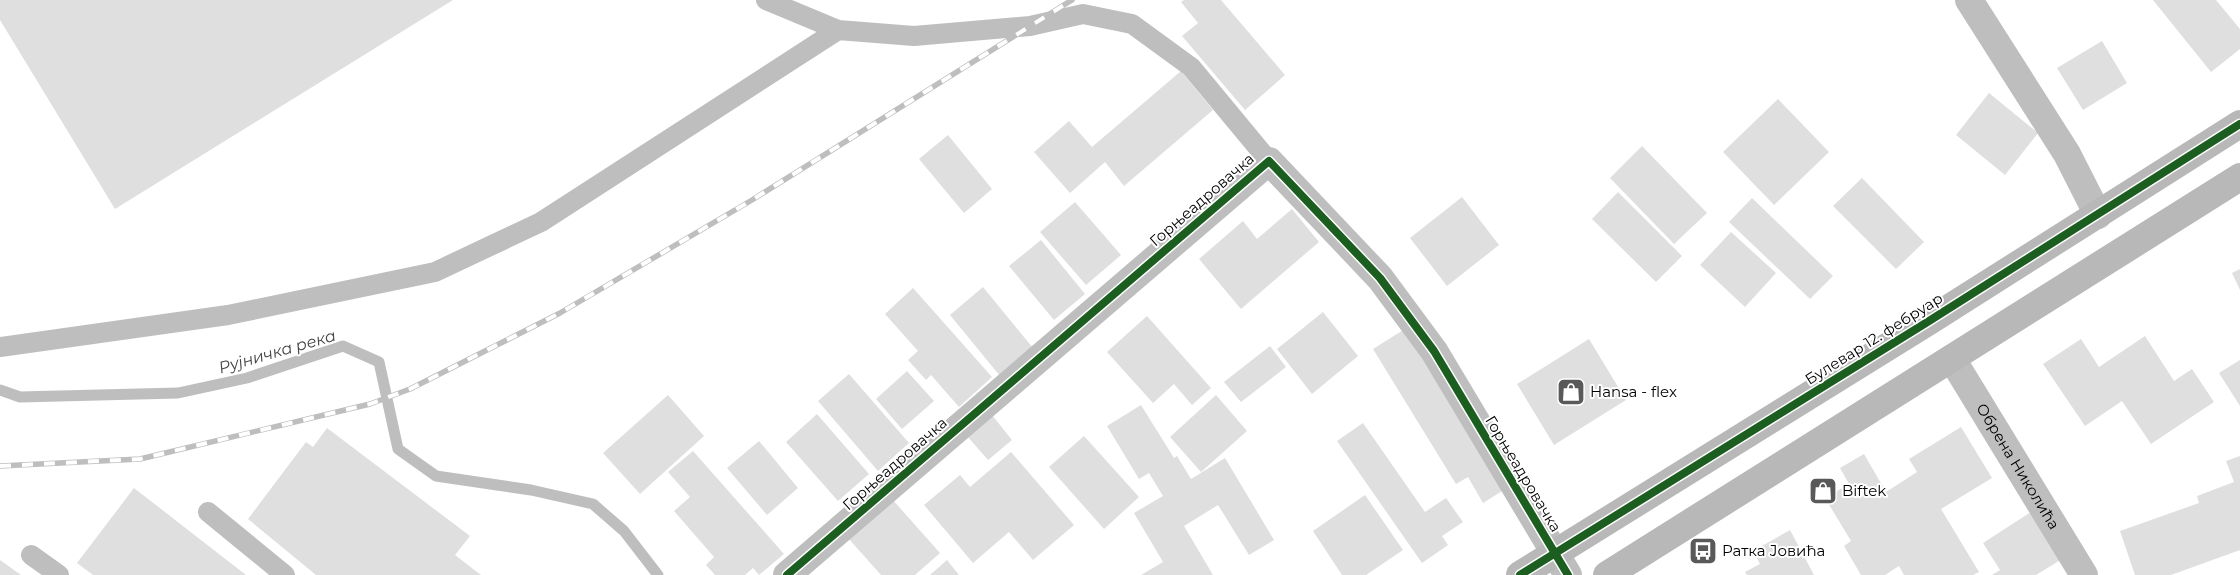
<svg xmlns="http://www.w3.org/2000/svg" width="2240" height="575" font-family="Montserrat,sans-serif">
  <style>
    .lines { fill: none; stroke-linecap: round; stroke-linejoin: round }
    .stream { stroke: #bebebe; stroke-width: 11 }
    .building { fill: #dfdfdf }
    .service { stroke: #bebebe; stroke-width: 20 }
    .minor { stroke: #bebebe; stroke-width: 28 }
    .secondary { stroke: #b8b8b8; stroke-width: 28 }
    .rail-casing { stroke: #bebebe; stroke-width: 5.5 }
    .rail { stroke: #fff; stroke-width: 4; stroke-dasharray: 11; stroke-linecap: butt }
    .cycleway-casing { stroke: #fff; stroke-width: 11 }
    .cycleway { stroke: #1b5e20; stroke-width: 8 }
    .labels { text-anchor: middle; stroke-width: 4; stroke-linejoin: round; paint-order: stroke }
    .street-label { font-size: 15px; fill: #000; stroke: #fff }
    .poi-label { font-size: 15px; fill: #000; stroke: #fff; text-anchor: start }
    .water-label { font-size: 16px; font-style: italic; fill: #434343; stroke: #fff }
  </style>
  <rect width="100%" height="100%" fill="#fff"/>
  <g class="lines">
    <path class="stream" d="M0,390l20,7 158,-4 69,-15 96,-32 36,16 19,87 38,27 95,14 62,14 31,27 34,44"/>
  </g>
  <path class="building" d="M0,0h453l-338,209 -115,-189z
    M1184,0h37l64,75 -40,35 -63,-74 16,-13 -17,-21z
    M2153,0h63l24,29v20l-29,23z
    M2102,41l25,42 -44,27 -26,-42z
    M1181,71l32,39 -89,76 -19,-24 -35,31 -36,-41 35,-31 23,26z
    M1989,93l49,40 -33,42 -49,-40z
    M1778,99l51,53 -55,53 -51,-53z
    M948,135l44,54 -28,24 -45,-54z
    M1642,146l65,67 -33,31 -64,-66z
    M1862,178l62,64 -28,27 -63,-63z
    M1618,192l64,64 -26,26 -64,-63z
    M1462,197l37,48 -52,41 -37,-48z
    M1752,198l81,78 -23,23 -81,-77z
    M1075,202l46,53 -35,30 -46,-53z
    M1292,209l27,33 -78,67 -42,-50 44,-38 14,18z
    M1731,232l45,41 -31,34 -45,-42z
    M1041,240l44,54 -31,26 -45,-54z
    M2240,269v21l-8,-17z
    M983,287l50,61 -33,28 -50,-61z
    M913,288l79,89 -33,30 -28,-32 -5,5 -18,-20 10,-9 -33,-37z
    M1323,312l35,44 -46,38 -35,-45z
    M1147,316l64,72 -19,17 -18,-21 -21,19 -46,-51z
    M1408,327l99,161 -24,15 -15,-26 -12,7 -83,-135z
    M2145,336l29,45 18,-12 22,33 -63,42 -29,-43 -37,25 -42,-62 38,-25 18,28z
    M1589,339l37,61 -72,45 -37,-61z
    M1270,346l16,21 -45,35 -17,-20z
    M2240,360v46l-21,-33z
    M907,371l27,30 -32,28 -26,-30z
    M849,374l60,69 -31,28 -60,-70z
    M668,395l36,41 -64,58 -37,-41z
    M1216,395l31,36 -46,41 -31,-35z
    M1141,405l33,53 3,-2 14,23 34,-21 49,82 -25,15 -31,-50 -34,21 29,49h-72l22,-13 -29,-49 29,-17 -14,-23 -10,6 -32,-53z
    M817,414l52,60 -31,27 -52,-59z
    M992,415l20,25 -24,20 -21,-24z
    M1363,423l62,89 21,-14 17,24 -21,14 6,9 -26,18 -85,-122z
    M1961,427l31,51 -51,31 38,63 -6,3h-69l-5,-9 -14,9h-24l-17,-29 7,-5 -26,-43 24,-14 -9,-16 24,-14 22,38 31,-20 -8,-13z
    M327,428l143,108 -15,19 26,20h-165l-68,-56 58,-77 7,5z
    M1084,436l55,61 -35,32 -55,-62z
    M759,441l39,47 -31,27 -40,-47z
    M693,451l91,103 -25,21 -6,-7 -8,7h-30l-9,-10 8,-8 -40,-46 16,-14 -22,-25z
    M1011,452l63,73 -41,35 -24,-28 -36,31 -49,-58 36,-30 10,12z
    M2240,456v94l-69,25h-36l-15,-44 79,-28 -2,-7 37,-14 -8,-21z
    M134,488l112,87h-153l-16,-12z
    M1365,495l38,55 -37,25h-24l-29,-44z
    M892,499l48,54 -25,22h-34l-33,-37z
    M2037,508l30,48 -31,19h-44l8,-5 -17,-27z
    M1790,530l24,45h-67l-2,-3 15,-8 -7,-13z
    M0,560l21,15h-21z
    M947,560l12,15h-29z"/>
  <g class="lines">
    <path class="service" d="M766,0l72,30 76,6 116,-10 53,-12 49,10 59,43 78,94
      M0,347l228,-32 207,-43 106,-50 297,-192
      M208,512l77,63
      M31,555l28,20"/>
    <g class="minor">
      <path d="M1969,0l98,154 31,61"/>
      <path id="s1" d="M1952,359l132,216"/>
      <path d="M787,575l482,-414 111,117 54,73 134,224"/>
    </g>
    <path class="secondary" d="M1520,575l409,-254 311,-197
      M1607,575l633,-398"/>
    <defs>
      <path id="rail" d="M0,466l140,-7 230,-55 40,-15 150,-76 192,-113 320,-200"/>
    </defs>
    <use href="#rail" class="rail-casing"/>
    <use href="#rail" class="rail"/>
    <defs>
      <path id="cycleway" d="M787,575l482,-414 111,117 54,73 134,224
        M1520,575l409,-254 311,-197"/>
    </defs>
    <use href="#cycleway" class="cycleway-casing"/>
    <use href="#cycleway" class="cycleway"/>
  </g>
  <defs>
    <symbol id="shop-square" viewBox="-11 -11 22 22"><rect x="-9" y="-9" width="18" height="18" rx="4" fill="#595959" stroke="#fff"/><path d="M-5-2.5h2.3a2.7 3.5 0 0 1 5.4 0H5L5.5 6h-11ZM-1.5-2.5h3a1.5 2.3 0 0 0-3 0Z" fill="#fff"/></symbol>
    <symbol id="bus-square" viewBox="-11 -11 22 22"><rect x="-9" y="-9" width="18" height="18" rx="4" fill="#595959" stroke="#fff"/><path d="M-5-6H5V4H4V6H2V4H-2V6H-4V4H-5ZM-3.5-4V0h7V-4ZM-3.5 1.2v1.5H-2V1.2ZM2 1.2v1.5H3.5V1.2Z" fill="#fff"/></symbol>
  </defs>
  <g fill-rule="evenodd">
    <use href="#shop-square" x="1555" y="376" width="32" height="32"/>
    <use href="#shop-square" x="1807" y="475" width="32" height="32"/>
    <use href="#bus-square" x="1687" y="535" width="32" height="32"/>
  </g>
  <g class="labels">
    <g class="street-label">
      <text transform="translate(1202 200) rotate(-41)" y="5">Горњеадровачка</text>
      <text transform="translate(1874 339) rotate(-32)" y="5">Булевар 12. фебруар</text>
      <text transform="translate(895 464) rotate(-41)" y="5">Горњеадровачка</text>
      <text dy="5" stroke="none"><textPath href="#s1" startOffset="126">Обрена Николића</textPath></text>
      <text transform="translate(1523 474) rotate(59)" y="5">Горњеадровачка</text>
    </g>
    <g class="poi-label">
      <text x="1590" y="397">Hansa - flex</text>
      <text x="1842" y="496">Biftek</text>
      <text x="1722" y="556">Ратка Јовића</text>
    </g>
    <g class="water-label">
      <text transform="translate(277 351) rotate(-16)" y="6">Рујничка река</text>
    </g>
  </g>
</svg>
